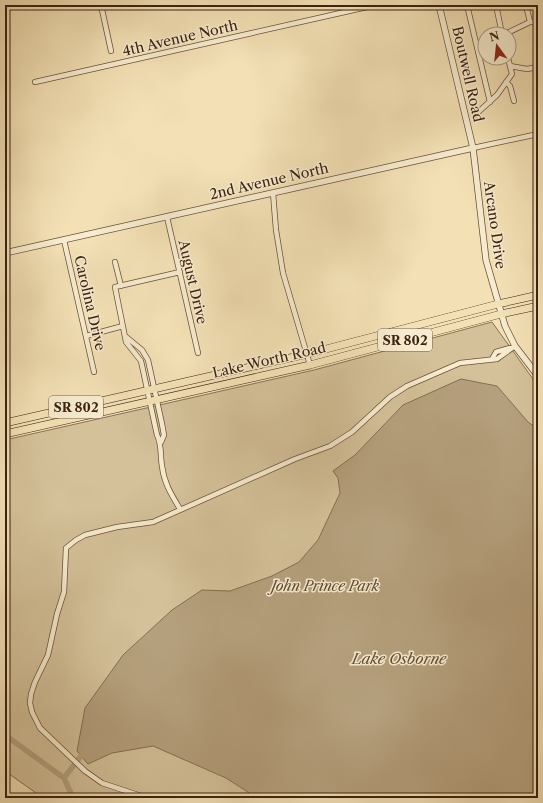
<svg xmlns="http://www.w3.org/2000/svg" width="543" height="803" font-family="'Libre Caslon Text',serif">
  <style>
    .green { fill: #d4c199; stroke: #887255 }
    .water { fill: #b5a07d; stroke: #856e52 }
    .lines { fill: none; stroke-linecap: round; stroke-linejoin: round }
    .canal { stroke: #b5a07d; stroke-width: 5.5 }
    .minor-casing { stroke: #6a523a; stroke-width: 6 }
    .tertiary-casing { stroke: #6a523a; stroke-width: 7 }
    .primary-casing { stroke: #3c2211; stroke-width: 8 }
    .minor { stroke: #f7eccf; stroke-width: 4.5 }
    .tertiary { stroke: #f7eccf; stroke-width: 5.5 }
    .primary { stroke: #f3e1b5; stroke-width: 7 }
    .labels { text-anchor: middle; stroke-width: 3; stroke-linejoin: round; paint-order: stroke }
    .shield { fill: #f7eccf; stroke: #745f4a; stroke-width: 1 }
    .shield-label { font-size: 13px; font-weight: bold; fill: #3c2211 }
    .street-label { font-size: 14px; fill: #3c2211; stroke: #f7eccf }
    .park-label { font-size: 14px; font-style: italic; fill: #624a33; stroke: #f7eccf }
    .water-label { font-size: 15px; font-style: italic; fill: #664e37; stroke: #f7eccf }
  </style>
  <rect width="100%" height="100%" fill="#f3e1b5"/>
  <filter id="stains"><feTurbulence type="fractalNoise" baseFrequency=".005" numOctaves="4"/><feColorMatrix values="0 0 0 0 .2 0 0 0 0 .09 0 0 0 0 .02 0 0 0 .5 -.17"/></filter>
  <radialGradient id="worn" r=".72"><stop offset=".6" stop-color="#630" stop-opacity="0"/><stop offset="1" stop-color="#630" stop-opacity=".3"/></radialGradient>
  <path class="green" d="M492,322l46,64v412h-495l-38,-27v-331l309,-70z"/>
  <path class="water" d="M461,379l36,7 31,36 10,7v369h-281l-31,-20 -73,-32 -41,7 -24,11 -11,-13 8,-43 38,-53 49,-45 30,-20 28,1 42,-15 27,-14 19,-22 22,-47 -2,-15 -5,-7 22,-16 48,-50z"/>
  <g class="lines">
    <path class="canal" d="M5,735l59,43 9,20
      M64,778l17,-22"/>
    <defs>
      <path id="minor" d="M101,5l10,46
        M467,5l23,97
        M496,5l6,29
        M526,5l4,17
        M505,34l25,-12h8
        M510,66l17,3 11,-2
        M35,82l341,-77
        M506,82l4,4 4,15
        M475,115l22,-20 15,-21 -4,-16
        M473,148l65,-14
        M273,193l3,37 7,43 27,92
        M167,217l31,136
        M64,240l30,132
        M115,262l6,24
        M180,272l-65,15 11,55 15,19 16,74c5,10 3,20 5,31 2,17 9,28 18,43
        M86,336l37,-10
        M125,336l17,14 6,10 14,64 2,11 -3,7
        M492,359l4,-7 14,-4
        M147,798l-45,-15 -17,-12 -45,-43 -8,-16 -2,-9 1,-9 4,-12 13,-27 9,-41 7,-22 2,-44 10,-8 9,-5 32,-8 36,-5 142,-63 35,-13 22,-14 38,-35 17,-11 53,-23 37,-4 18,-13"/>
      <path id="tertiary" d="M439,5l34,143 13,112 19,66 10,20 23,30
        M5,253l468,-105"/>
      <path id="primary" d="M5,423l302,-69 191,-50 40,-9
        M5,434l305,-69 191,-51 37,-8"/>
    </defs>
    <use href="#minor" class="minor-casing"/>
    <use href="#tertiary" class="tertiary-casing"/>
    <use href="#primary" class="primary-casing"/>
    <use href="#minor" class="minor"/>
    <use href="#tertiary" class="tertiary"/>
    <use href="#primary" class="primary"/>
  </g>
  <g class="labels">
    <g class="shield">
      <rect x="378" y="329" width="54" height="22" rx="3"/>
      <rect x="49" y="396" width="54" height="22" rx="3"/>
    </g>
    <g class="shield-label">
      <text x="405" y="345">SR 802</text>
      <text x="76" y="412">SR 802</text>
    </g>
    <g class="street-label">
      <text transform="translate(180 38) rotate(-13)" y="5">4th Avenue North</text>
      <text transform="translate(468 74) rotate(77)" y="5">Boutwell Road</text>
      <text transform="translate(269 181) rotate(-13)" y="5">2nd Avenue North</text>
      <text transform="translate(495 225) rotate(82)" y="5">Arcano Drive</text>
      <text transform="translate(193 282) rotate(77)" y="5">August Drive</text>
      <text transform="translate(90 303) rotate(77)" y="5">Carolina Drive</text>
      <text transform="translate(269 360) rotate(-13)" y="5">Lake Worth Road</text>
    </g>
    <g class="park-label">
      <text x="325" y="591">John Prince Park</text>
    </g>
    <g class="water-label">
      <text x="399" y="664">Lake Osborne</text>
    </g>
  </g>
  <rect width="543" height="803" fill="none" stroke="#f3e1b5" stroke-width="20"/>
  <rect x="6" y="6" width="531" height="791" fill="none" stroke="#3c2211" stroke-width="2"/>
  <rect x="10" y="10" width="523" height="783" fill="none" stroke="#3c2211"/>
  <g transform="translate(497 46) rotate(345)"><circle r="19" fill="#f7eccf" stroke="#ac9b83"/>
  <path d="M0-3L7 15L0 10L-7 15Z" fill="#8f2418"/>
  <text y="-6" font-size="11" font-weight="bold" text-anchor="middle" fill="#3c2211">N</text>
  </g>
  <rect width="100%" height="100%" filter="url(#stains)"/>
  <rect width="100%" height="100%" fill="url(#worn)"/>
</svg>
